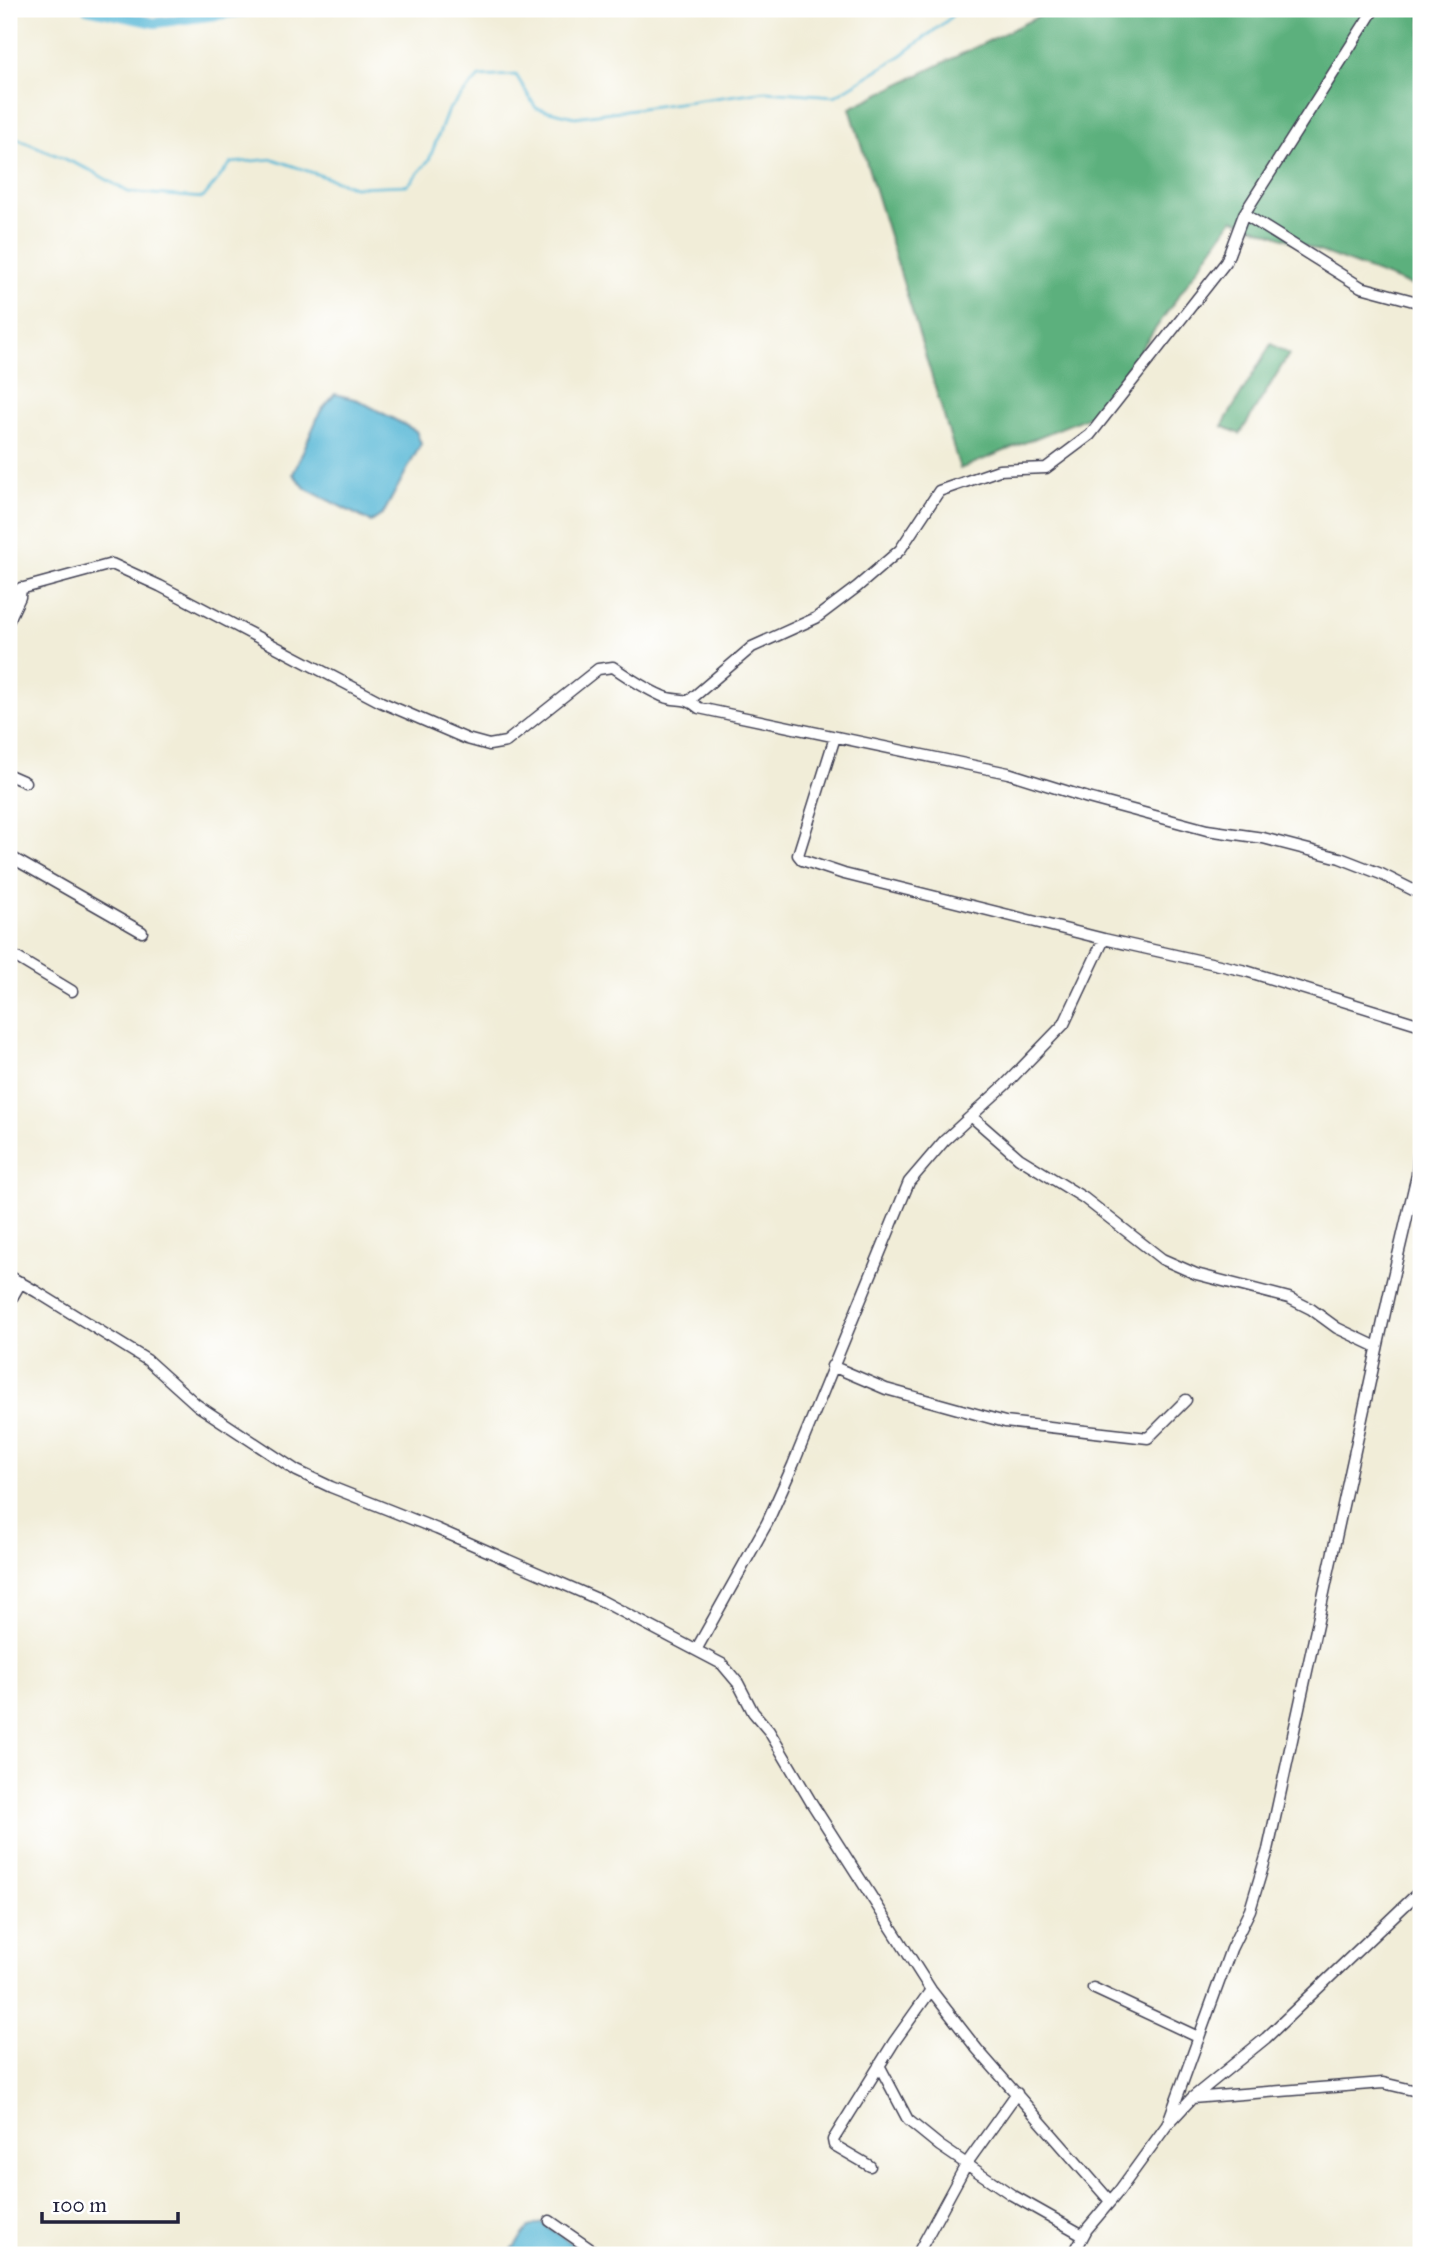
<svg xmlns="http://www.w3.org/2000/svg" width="1430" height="2264" font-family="'IM FELL Great Primer',serif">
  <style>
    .forest { fill: #5cb07d; stroke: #3f695c; stroke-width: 2 }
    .water { fill: #58b8d6; stroke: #3d6d88; stroke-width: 2 }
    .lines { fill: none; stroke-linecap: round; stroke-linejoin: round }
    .stream { stroke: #58b8d6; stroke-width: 2.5 }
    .canal { stroke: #58b8d6; stroke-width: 10 }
    .minor-casing { stroke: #414053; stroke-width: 13 }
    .minor { stroke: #fff; stroke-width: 10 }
  </style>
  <rect width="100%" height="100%" fill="#fff"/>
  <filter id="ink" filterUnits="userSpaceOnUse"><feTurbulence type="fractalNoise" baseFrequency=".0143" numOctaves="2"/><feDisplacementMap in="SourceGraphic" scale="14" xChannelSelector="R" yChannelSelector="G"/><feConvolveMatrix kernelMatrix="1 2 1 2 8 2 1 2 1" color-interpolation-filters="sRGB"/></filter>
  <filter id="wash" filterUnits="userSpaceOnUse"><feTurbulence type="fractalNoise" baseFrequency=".00686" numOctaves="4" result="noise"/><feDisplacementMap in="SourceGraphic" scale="28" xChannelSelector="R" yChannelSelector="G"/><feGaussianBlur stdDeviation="1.57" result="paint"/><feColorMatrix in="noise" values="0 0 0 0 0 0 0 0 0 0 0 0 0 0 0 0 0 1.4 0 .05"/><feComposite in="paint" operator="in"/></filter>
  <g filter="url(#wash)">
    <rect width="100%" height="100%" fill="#f1edd8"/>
    <path class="forest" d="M1054,9h367v280l-188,-70 -138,195 -135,55 -110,-361z
      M1271,344l18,10 -49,80 -18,-8z"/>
    <path class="water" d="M335,394l23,6 58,31 5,13 -38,70 -12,8 -65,-33 -13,-15 27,-62z
      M542,2223l46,32h-80l21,-28z"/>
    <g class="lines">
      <path class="stream" d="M9,138l3,-2 78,34 38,22 75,6 28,-35 42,-4 81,28 54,-2 21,-25 19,-50 31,-33 37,-2 20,33 39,9 191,-26 69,5 67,-41 47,-36 8,-10"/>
      <path class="canal" d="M87,9l68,14 107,-14"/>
    </g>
  </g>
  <g filter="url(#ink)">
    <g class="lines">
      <defs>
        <path id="minor" d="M1244,214l117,73 60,16
          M9,592l103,-28 48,22 221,116 86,37 22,6 17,-3 92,-73 15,-2c16,11 31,21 49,29 16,7 22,-1 37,12l309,65 80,25 119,32 56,8 77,20 41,16 40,20
          M9,620l11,-23 1,-9
          M690,700l62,-53 64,-29 41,-31 43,-37 39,-59 60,-21 47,-2 44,-33 136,-173 18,-48 130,-205
          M835,737l-37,118 4,5 42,14 260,65 142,32 175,54
          M9,775l16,7
          M9,856l133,76
          M9,953l63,38
          M971,1116l48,42 65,40 78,61 34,15 93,24 22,11 26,19 40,19
          M9,1276l28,16 110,68 50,45 100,66 34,16 106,42 165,72 120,63 16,19 15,29 16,19 42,71 120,188 46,59 133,152
          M9,1303l12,-21
          M832,1366l54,23 119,33 143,16 38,-38
          M696,1650l71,-127 26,-58 116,-283 35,-41 61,-56 59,-61 40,-85
          M1093,1988l105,49
          M879,2065l29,55 32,26 72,49 71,40
          M1192,2098l191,-15 38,9
          M1167,2125l64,-176 19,-39 18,-60 123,-565 26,-110 4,-61
          M870,2166l-36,-21 -1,-5 61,-98 37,-52
          M550,2221l49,34
          M917,2255l50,-92 50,-70
          M1073,2255l14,-26 32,-38 48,-66 25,-27 74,-60 155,-148"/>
      </defs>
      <use href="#minor" class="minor-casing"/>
      <use href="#minor" class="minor"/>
    </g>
  </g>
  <rect width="1430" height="2264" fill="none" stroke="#fff" stroke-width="35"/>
  <path d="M42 2212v10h136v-10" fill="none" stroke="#22223b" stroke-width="3.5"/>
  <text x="52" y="2212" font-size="21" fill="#22223b" stroke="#ffffff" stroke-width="5" paint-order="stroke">100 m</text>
</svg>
